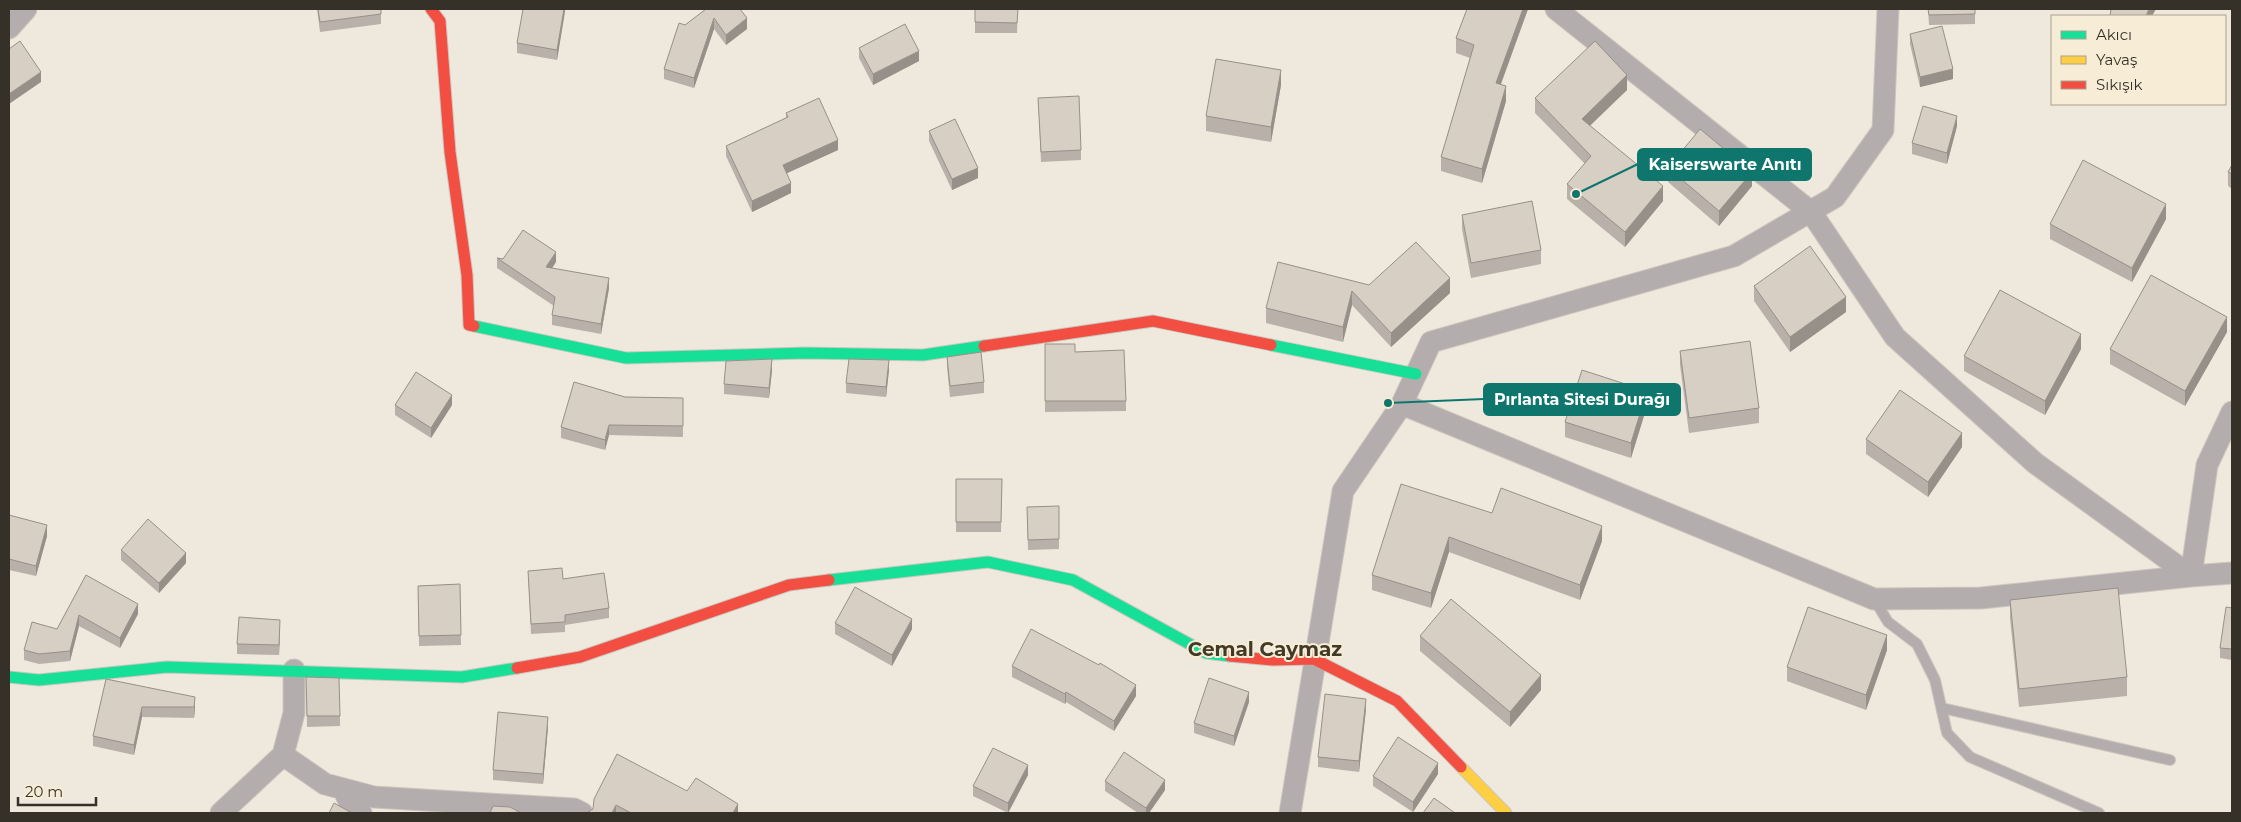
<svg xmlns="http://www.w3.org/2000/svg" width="2241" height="822" font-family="Montserrat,sans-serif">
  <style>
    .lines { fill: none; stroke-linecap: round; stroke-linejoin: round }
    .lane-casing { stroke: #ccc7be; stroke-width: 12 }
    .street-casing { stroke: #ccc7be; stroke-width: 23 }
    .fast-casing { stroke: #ccc7be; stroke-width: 13 }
    .slow-casing { stroke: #ccc7be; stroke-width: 13 }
    .jam-casing { stroke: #ccc7be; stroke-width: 13 }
    .lane { stroke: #b3adad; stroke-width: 10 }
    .street { stroke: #b3adad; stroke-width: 21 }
    .fast { stroke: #16e098; stroke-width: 11 }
    .slow { stroke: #ffcf43; stroke-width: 11 }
    .jam { stroke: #f24e42; stroke-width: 11 }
    .wall { fill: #b9b1a9 }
    .shaded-wall { fill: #969089 }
    .building { fill: #d7cec4; stroke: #969089 }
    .labels { text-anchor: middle; stroke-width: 4; stroke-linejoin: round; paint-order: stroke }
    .district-label { font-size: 20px; font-weight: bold; fill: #423926; stroke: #f7ecd5 }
    .leader { fill: none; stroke: #0f766e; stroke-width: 2 }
    .callout-dot { fill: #0f766e; stroke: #f7ecd5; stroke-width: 2 }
    .callout { fill: #0f766e; stroke: #0f766e; stroke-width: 2 }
    .callout-label { font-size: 16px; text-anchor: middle; font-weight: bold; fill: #fff }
  </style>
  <rect width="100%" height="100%" fill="#efe9dd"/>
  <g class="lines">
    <defs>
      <path id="lane" d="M1874,599l14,23 29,22 18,36 12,53 23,24 129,56
        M1942,708l228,52"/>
      <path id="street" d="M1556,9l255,203 84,125 140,126 156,113 41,-3
        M9,28l17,-19
        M1402,404l472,195 107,-1 210,-22 16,-111 25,-53
        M283,755l42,29 49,13 200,12 8,4
        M343,789l7,14 11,10
        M221,813l62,-58 11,-42v-43
        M1290,813l53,-322 59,-87 29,-62 303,-86 101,-59 48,-67 5,-121"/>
      <path id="fast" d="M474,326l152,32 179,-5 118,2 61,-9
        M1271,345l145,29
        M829,580l159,-18 85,18 133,73 24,3
        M9,677l30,3 128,-13 295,10 55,-9"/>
      <path id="slow" d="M1461,767l45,46"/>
      <path id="jam" d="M431,9l9,12 10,131 17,123 2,50 5,1
        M984,346l169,-25 118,24
        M1230,656l43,4 41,-1 83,42 64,66
        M517,668l63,-11 209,-72 40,-5"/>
    </defs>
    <use href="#lane" class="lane-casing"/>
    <use href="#street" class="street-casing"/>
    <use href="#fast" class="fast-casing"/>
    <use href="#slow" class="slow-casing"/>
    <use href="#jam" class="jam-casing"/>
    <use href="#lane" class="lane"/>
    <use href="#street" class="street"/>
    <use href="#fast" class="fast"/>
    <use href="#slow" class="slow"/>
    <use href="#jam" class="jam"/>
  </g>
  <path class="wall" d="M317,9h64v15l-61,8z
    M565,9l-8,51 -40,-7v-10z
    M706,9l41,20 -21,16 -12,-16 -20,59 -30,-9v-10l21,-44z
    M1018,9l-1,24h-42v-11z
    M1467,9h61l-28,76 6,16 -24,82 -41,-12v-14l29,-99 -14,-5v-15z
    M1928,9h47v15l-46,1z
    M1910,34l43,45 -33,8 -10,-43z
    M859,48l60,13 -46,24 -14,-27z
    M1281,85l-10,57 -65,-11v-15z
    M1627,90l-37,36 73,75 -38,46 -58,-48v-15l18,-20 -50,-51v-15z
    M1038,98l43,52v10l-40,2z
    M786,113l52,37 -51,23 4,20 -39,19 -26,-56v-10l60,-28z
    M1957,126l-10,38 -35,-10v-11z
    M929,131l49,47 -26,12 -23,-49z
    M2232,165v24l-4,-3v-14z
    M1668,168l84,18 -33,40 -51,-44z
    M1462,215l79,35v14l-70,14 -9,-49z
    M2166,219l-34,63 -82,-43v-15z
    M497,258l59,4 -4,6 57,20 -8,46 -49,-9v-10l2,-9 -57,-38z
    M1369,285l81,8 -59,54 -39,-42 -9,37 -77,-19v-15z
    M1754,286l92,26 -56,40 -36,-51z
    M2227,332l-42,74 -75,-42v-15z
    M1045,344l81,57v10l-81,1z
    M2081,349l-36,66 -81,-44v-15z
    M1680,351l79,57v15l-70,10 -9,-68z
    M947,357l37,25v11l-34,4 -3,-30z
    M772,370l-3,28 -45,-4v-10z
    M889,370l-3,27 -40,-4v-10z
    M625,397l58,1v39l-74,-2 -4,15 -44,-12v-11z
    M395,405h57l-21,33 -36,-23z
    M1647,406l-16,52 -66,-21v-15z
    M1866,439l96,8 -34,50 -62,-43z
    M956,479h46l-1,53h-45z
    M1027,507l32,32v10l-31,1z
    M1492,513l110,28 -22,59 -131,-48 -18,56 -59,-18v-15z
    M9,515l38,21 -11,40 -27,-6z
    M121,550l65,13 -27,30 -38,-33z
    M528,571l35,8 46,29v10l-44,7v7l-34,2z
    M86,575l52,39 -18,34 -41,-22 -9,35 -31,3 -15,-4v-10l33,-21z
    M460,584l1,61 -42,1 -1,-60z
    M2010,600l117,77v19l-108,11 -9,-89z
    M2232,608v52l-12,-2v-10z
    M835,623l77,6 -20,37 -57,-32z
    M280,630l-1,25 -42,-1v-10z
    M1420,636l121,54 -31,37 -90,-76z
    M1887,650l-21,60 -79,-29v-14z
    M1012,666l124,30 -22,35 -48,-29 -1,2 -53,-27z
    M306,677l34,39v10l-33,1z
    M106,679l89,29 -1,10 -52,-1 -8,38 -41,-9v-10z
    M1249,702l-15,44 -40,-13v-10z
    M1366,709l-7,63 -41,-5v-10z
    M548,727l-5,57 -50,-4v-10z
    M1438,774l-25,38 -40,-26v-10z
    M1028,775l-20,38 -35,-17v-10z
    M1105,781l60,9 -16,23h-11l-33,-22z
    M687,791l51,22h-151l6,-4z"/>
  <path class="shaded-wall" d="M564,9h1v3l-8,48v-10z
    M1523,9h5l-32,89v-15z
    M2149,9h7l-4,7h-6z
    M714,18v11l-20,59v-10z
    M747,18v11l-21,16v-10z
    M919,51v10l-46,24v-11z
    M1953,69v10l-33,8v-10z
    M1281,70v15l-10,57v-15z
    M41,72v10l-32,22v-10z
    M1627,75v15l-45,43v-14z
    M1506,86v15l-24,82v-14z
    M1957,116v10l-10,38v-11z
    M838,140v10l-55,25v-10z
    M978,168v10l-26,12v-11z
    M1752,172v14l-33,40v-15z
    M791,183v10l-39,19v-11z
    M1663,186v15l-38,46v-15z
    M2166,204v15l-34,63v-14z
    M556,252v10l-10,15v-10z
    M609,278v10l-8,46v-10z
    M1450,278v15l-59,54v-14z
    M1352,291v14l-9,37v-15z
    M1846,297v15l-56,40v-15z
    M2227,317v15l-42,74v-15z
    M2081,334v15l-36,66v-14z
    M772,359v11l-3,28v-10z
    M889,360v10l-3,27v-10z
    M1647,391v15l-16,52v-15z
    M452,395v10l-21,33v-10z
    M609,425v10l-4,15v-10z
    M1962,433v14l-34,50v-15z
    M47,525v11l-11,40v-10z
    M1602,526v15l-22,59v-15z
    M1449,537v15l-18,56v-15z
    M186,553v10l-27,30v-10z
    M138,604v10l-18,34v-10z
    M79,615v11l-9,35v-10z
    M912,619v10l-20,37v-11z
    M280,620v10l-1,25v-10z
    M1887,635v15l-21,60v-15z
    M1541,675v15l-31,37v-15z
    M1136,685v11l-22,35v-10z
    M1066,692v10l-1,2v-10z
    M1249,692v10l-15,44v-10z
    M195,697v11l-1,10v-11z
    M1366,699v10l-7,63v-11z
    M142,707v10l-8,38v-10z
    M548,717v10l-5,57v-10z
    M1438,763v11l-25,38v-10z
    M1028,765v10l-20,38v-10z
    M1165,780v10l-16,23h-3v-5z
    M738,804v9h-5z
    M616,805v8h-4z"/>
  <path class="building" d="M318,9h63v5l-61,8z
    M523,9h41l-7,41 -40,-7z
    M706,9h34l7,9 -21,17 -12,-17 -20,60 -30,-9 15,-46 6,2z
    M975,9h43l-1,14 -42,-1z
    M1467,9h56l-27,74 10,3 -24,83 -41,-12 33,-112 -18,-7z
    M1928,9h47v5l-46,1z
    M2111,9h38l-3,7h-36z
    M905,24l14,27 -46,23 -14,-26z
    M1942,26l11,43 -33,8 -10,-43z
    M20,41l21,31 -32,22v-45z
    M1595,41l32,34 -45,44 81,67 -38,46 -58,-48 24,-28 -56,-58z
    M1216,59l65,11 -10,57 -65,-11z
    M1079,96l2,54 -40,2 -3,-54z
    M819,98l19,42 -55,25 8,18 -39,18 -26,-55 62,-29 -2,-4z
    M1923,106l34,10 -10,37 -35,-10z
    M955,119l23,49 -26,11 -23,-48z
    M1700,129l52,43 -33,39 -51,-43z
    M2083,160l83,44 -34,64 -82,-44z
    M2232,165v9l-4,-2z
    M1532,201l9,49 -70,13 -9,-48z
    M523,230l33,22 -10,15 63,11 -8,46 -49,-9 3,-18 -58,-39 6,1z
    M1416,242l34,36 -59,55 -39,-42 -9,36 -77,-19 12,-46 91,23z
    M1810,246l36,51 -56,40 -36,-51z
    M2151,275l76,42 -42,74 -75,-42z
    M2000,290l81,44 -36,67 -81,-45z
    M1750,341l9,67 -70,10 -9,-67z
    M1045,344h30v8l49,-2 2,51h-81z
    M981,352l3,30 -34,4 -3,-29z
    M772,359l-3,29 -45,-4 2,-23z
    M849,359l40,1 -3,27 -40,-4z
    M1582,370l65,21 -16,52 -66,-21z
    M416,372l36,23 -21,33 -36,-23z
    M574,382l51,15 58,1v28l-74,-1 -4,15 -44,-13z
    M1900,390l62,43 -34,49 -62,-43z
    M956,479h46l-1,43h-45z
    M1401,484l91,29 9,-25 101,38 -22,59 -131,-48 -18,56 -59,-18z
    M1059,506v33l-31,1 -1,-33z
    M9,515l38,10 -11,41 -27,-7z
    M148,519l38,34 -27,30 -38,-33z
    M562,568l1,11 41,-6 5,35 -44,7v7l-34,2 -3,-53z
    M86,575l52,29 -18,34 -41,-23 -9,36 -31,3 -15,-4 8,-28 25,7z
    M460,584l1,51 -42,1 -1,-50z
    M855,587l57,32 -20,36 -57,-32z
    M2118,588l9,89 -108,12 -9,-89z
    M1451,599l90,76 -31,37 -90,-76z
    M1808,607l79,28 -21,60 -79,-28z
    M2226,607l6,1v41l-12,-1z
    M239,617l41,3 -1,25 -42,-1z
    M1031,629l68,36 1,-2 36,22 -22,36 -48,-29 -1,2 -53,-28z
    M306,677l33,1 1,38h-33z
    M1209,678l40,14 -15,44 -40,-13z
    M106,679l89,18 -1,10h-52l-8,38 -41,-9z
    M1325,694l41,5 -7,62 -41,-4z
    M498,712l50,5 -5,57 -50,-4z
    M1398,737l40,26 -25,39 -40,-26z
    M993,748l35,17 -20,38 -35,-17z
    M1124,752l41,28 -19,28 -41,-27z
    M617,754l70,37 9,-13 42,26 -5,9h-102l-15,-8 -4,8h-25l6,-4 1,-10z
    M1434,798l21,15h-32z
    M334,803l18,10h-23z
    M493,806l17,1 11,6h-31z"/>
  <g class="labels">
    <g class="district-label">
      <text x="1265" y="656">Cemal Caymaz</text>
    </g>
  </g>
  <path class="leader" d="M1576 194L1638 164M1388 403L1484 399"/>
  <g class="callout-dot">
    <circle cx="1576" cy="194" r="5"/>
    <circle cx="1388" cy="403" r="5"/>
  </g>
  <g class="callout">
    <rect x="1638" y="149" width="173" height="31" rx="5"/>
    <rect x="1484" y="384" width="196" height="31" rx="5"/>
  </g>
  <g class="callout-label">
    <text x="1725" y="170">Kaiserswarte Anıtı</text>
    <text x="1582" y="405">Pırlanta Sitesi Durağı</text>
  </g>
  <rect width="2241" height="822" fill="none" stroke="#363128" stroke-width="20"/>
  <rect x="2051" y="15" width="175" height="90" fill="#f7ecd5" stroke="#aaa190"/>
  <rect x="2061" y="31" width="25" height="8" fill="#16e098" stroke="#aaa190"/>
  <text x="2096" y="40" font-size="15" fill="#363128">Akıcı</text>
  <rect x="2061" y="56" width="25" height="8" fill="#ffcf43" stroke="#aaa190"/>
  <text x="2096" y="65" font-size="15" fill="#363128">Yavaş</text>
  <rect x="2061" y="81" width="25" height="8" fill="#f24e42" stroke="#aaa190"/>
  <text x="2096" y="90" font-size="15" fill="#363128">Sıkışık</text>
  <path d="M18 797v8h78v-8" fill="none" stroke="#363128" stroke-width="2.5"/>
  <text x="25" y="797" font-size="15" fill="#363128" stroke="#f7ecd5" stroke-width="4" paint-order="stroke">20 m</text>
</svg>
